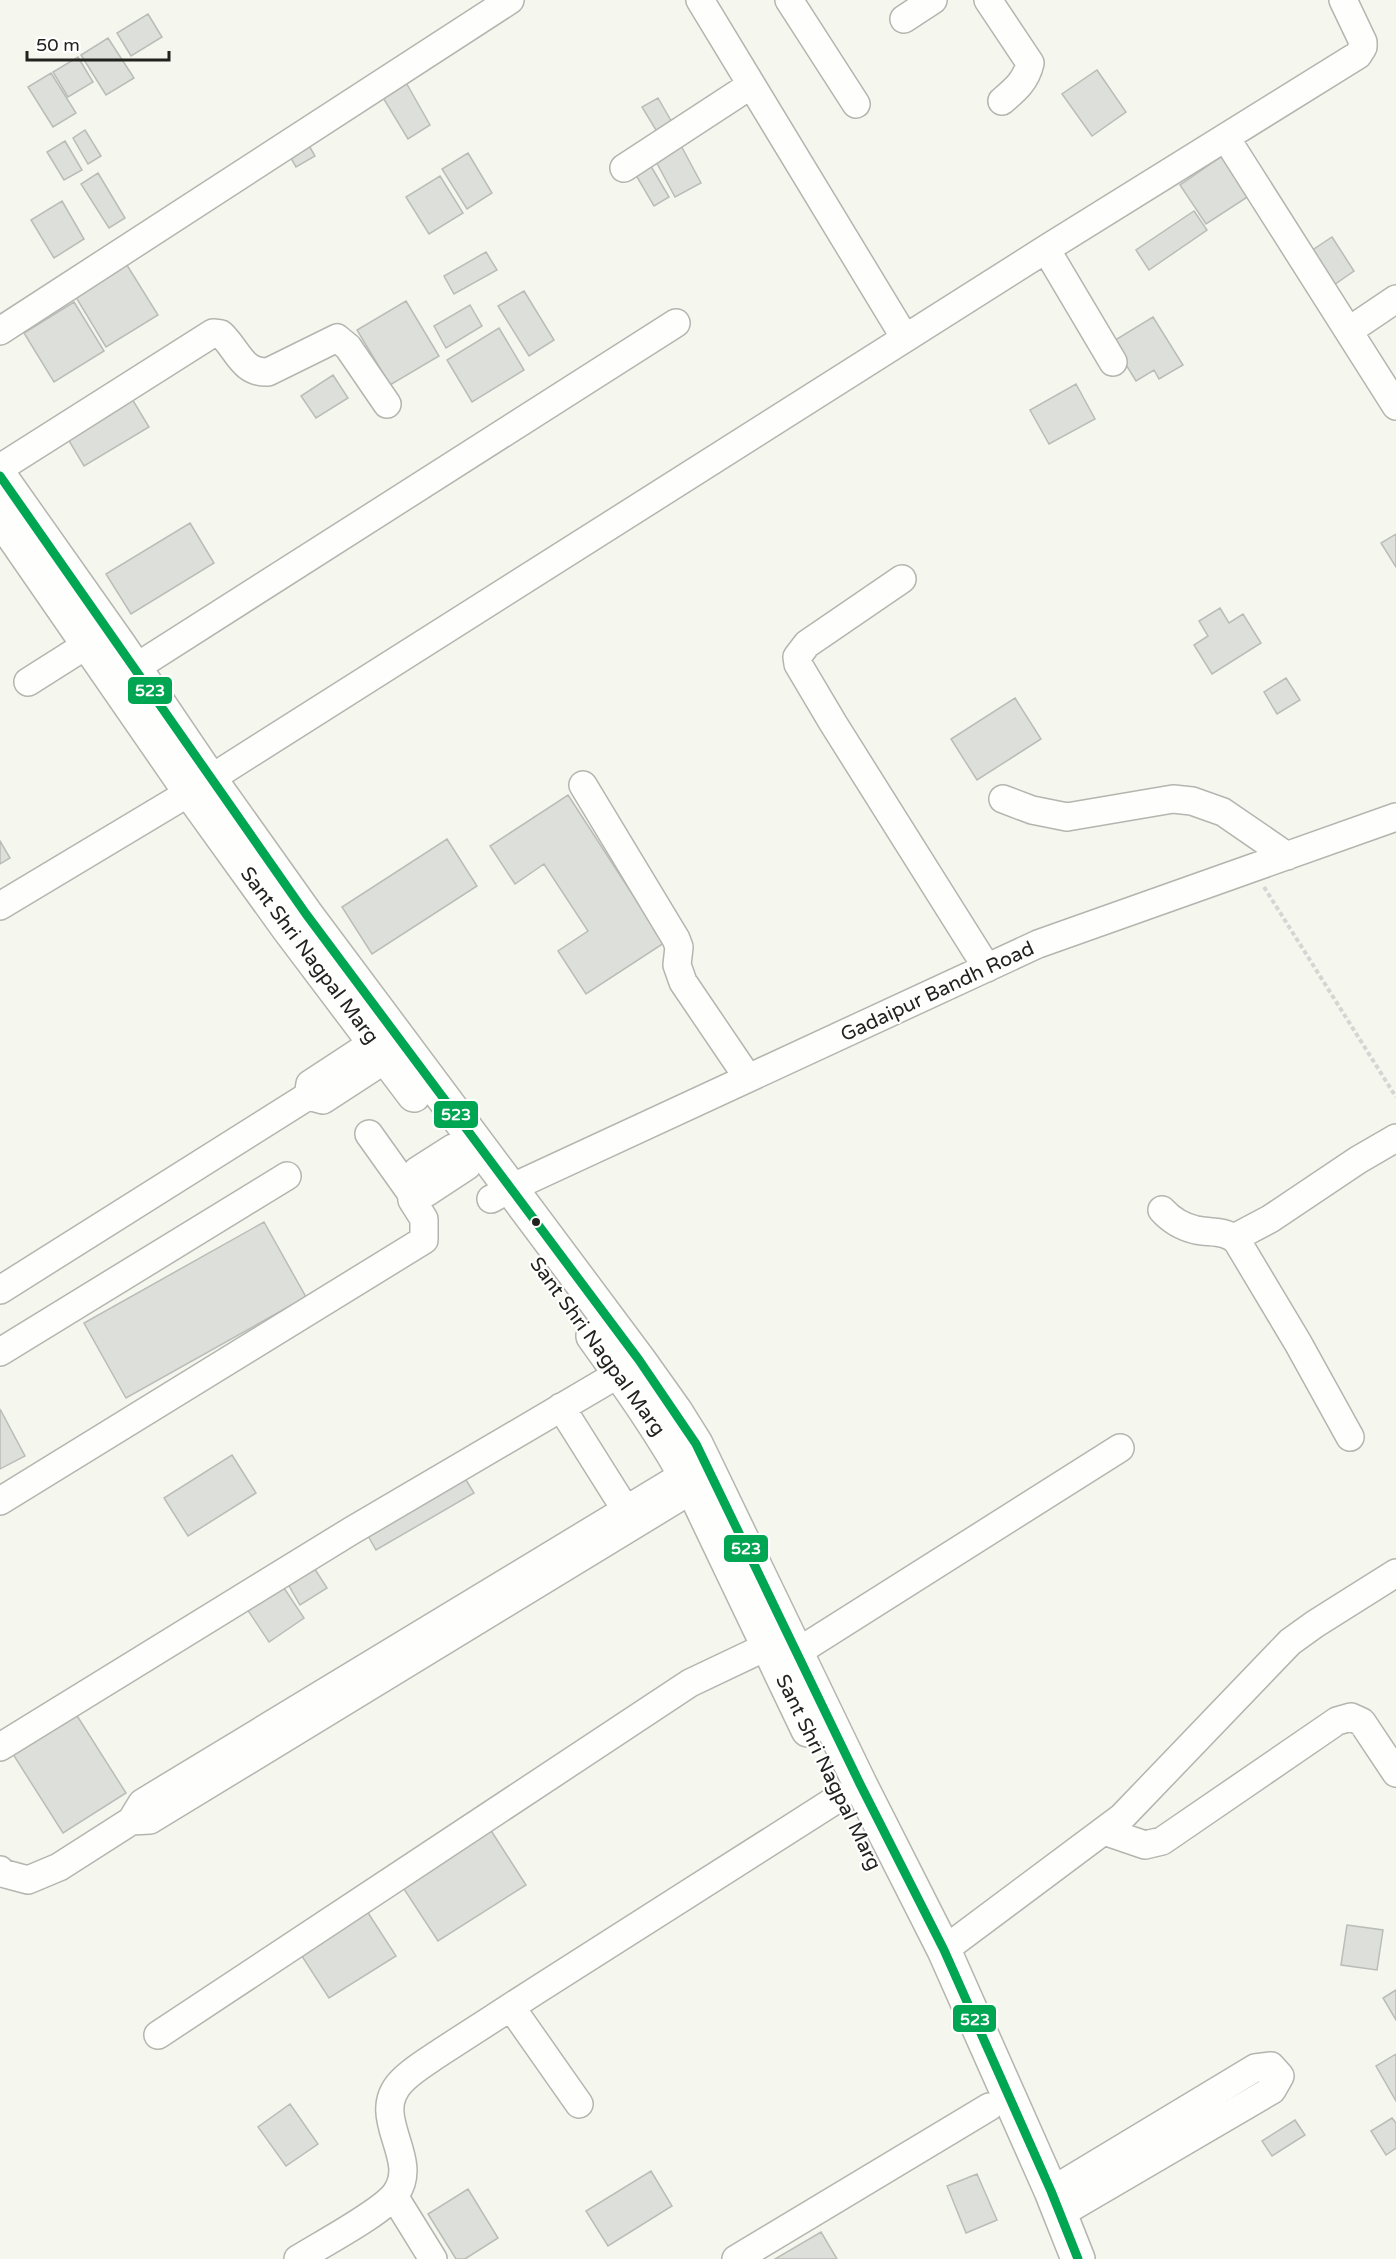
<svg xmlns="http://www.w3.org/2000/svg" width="1396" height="2259" font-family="'Varela Round',sans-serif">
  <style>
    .building { fill: #dddfda; stroke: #babcb7; stroke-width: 1.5 }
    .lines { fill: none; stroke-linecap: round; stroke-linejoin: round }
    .minor-casing { stroke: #b4b5af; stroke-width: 30 }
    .major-casing { stroke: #b4b5af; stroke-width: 36 }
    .path { stroke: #d5d6d3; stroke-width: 4; stroke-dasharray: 4.5 3; stroke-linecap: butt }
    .minor { stroke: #fefefc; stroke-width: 27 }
    .major { stroke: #fefefc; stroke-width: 33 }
    .bus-1-casing { stroke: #fff; stroke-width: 14 }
    .bus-1 { stroke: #00a651; stroke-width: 9 }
    .bus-dot { fill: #22231e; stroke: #fff; stroke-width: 2 }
    .labels { text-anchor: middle; stroke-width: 4.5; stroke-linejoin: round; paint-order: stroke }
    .street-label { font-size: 20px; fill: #22231e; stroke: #fff }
    .line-badge { stroke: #fff; stroke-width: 2 }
    .badge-label { font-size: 16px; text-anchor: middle; font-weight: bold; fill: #fff }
  </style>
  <rect width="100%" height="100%" fill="#f5f6ee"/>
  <path class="building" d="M148,14l14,23 -31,19 -14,-23z
    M108,38l26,40 -28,17 -25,-40z
    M78,57l15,25 -25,15 -15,-25z
    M1097,70l29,42 -34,24 -30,-42z
    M51,73l25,40 -23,14 -25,-40z
    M404,79l26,46 -22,14 -29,-48z
    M658,98l19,33 -15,9 -20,-33z
    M85,130l16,26 -13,8 -15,-26z
    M304,137l11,19 -19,11 -11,-19z
    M678,140l23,43 -26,14 -23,-43z
    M65,141l17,29 -18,10 -17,-28z
    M468,153l24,40 -25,16 -25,-40z
    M1225,154l27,40 -46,30 -26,-39z
    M645,156l24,41 -15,9 -24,-41z
    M98,173l27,45 -16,10 -28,-44z
    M440,176l23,37 -34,21 -23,-37z
    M62,201l22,38 -30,19 -23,-38z
    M1194,211l13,19 -58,40 -13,-20z
    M1332,237l22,34 -23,16 -23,-34z
    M486,252l11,18 -43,24 -10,-18z
    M125,262l33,53 -52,32 -32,-53z
    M524,291l30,49 -25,16 -31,-50z
    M406,301l33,55 -49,29 -33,-55z
    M74,302l30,49 -50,31 -30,-49z
    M470,305l12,21 -36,22 -12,-22z
    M1153,317l30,48 -24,14 -5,-9 -18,11 -24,-39z
    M499,328l25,42 -52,32 -25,-42z
    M333,375l15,23 -32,20 -15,-22z
    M1076,384l19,35 -46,25 -19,-34z
    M126,389l23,38 -65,39 -22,-37z
    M190,523l24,40 -83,51 -25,-40z
    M1396,534v33l-15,-24z
    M1220,608l9,15 14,-9 18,29 -49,31 -18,-29 14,-9 -9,-15z
    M1286,678l14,22 -23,14 -13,-22z
    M1015,698l26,41 -64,41 -26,-41z
    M568,795l96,148 -78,51 -28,-43 30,-20 -44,-67 -29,20 -25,-38z
    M447,839l30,47 -105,68 -30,-47z
    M0,841l10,17 -10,6z
    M264,1222l42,75 -180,101 -42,-75z
    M0,1409l25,47 -25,13z
    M232,1455l24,38 -68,43 -24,-38z
    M460,1470l14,23 -98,57 -13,-23z
    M311,1563l16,25 -27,17 -15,-26z
    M280,1582l24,36 -35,24 -24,-36z
    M74,1711l52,82 -63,40 -52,-82z
    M490,1829l36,56 -88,56 -36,-55z
    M363,1905l33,51 -67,42 -33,-51z
    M1347,1925l36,5 -6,40 -36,-5z
    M1396,1990v30l-13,-22z
    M1396,2054v47l-20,-35z
    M290,2104l28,40 -32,22 -28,-39z
    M1392,2118l4,5v25l-10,7 -15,-24z
    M1295,2120l10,15 -33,21 -10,-15z
    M651,2171l21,35 -64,40 -22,-35z
    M977,2174l20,46 -31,13 -19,-47z
    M468,2189l30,49 -33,21h-9l-28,-45z
    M821,2232l16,27h-62z"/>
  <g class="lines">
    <defs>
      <path id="minor" d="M700,0l205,338
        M789,0l67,104
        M988,0l42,63c-4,18 -15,27 -28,38
        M904,19l29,-19
        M1226,138l170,268
        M624,168l127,-83
        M1046,249l67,113
        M1350,330l46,-31
        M0,331l510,-331
        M0,468l213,-135 8,1c17,16 21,39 47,38l69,-34 11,9 39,57
        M902,579l-95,65 -10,13 1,7 35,59 154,245
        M135,668l541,-345
        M28,682l60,-38
        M210,779l836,-530 312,-194 5,-8v-5l-20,-42
        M583,785l93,154 3,8 -2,18 6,17 65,96
        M1003,799l29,11 35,7 106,-18 19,2 31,11 64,44
        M0,906l190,-114
        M374,1042l-64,42 -2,12 15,4 63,-41
        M369,1134l42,59
        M453,1148l-36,23 -6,9 6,9 9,4 41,-27
        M491,1199l20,-11 527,-244 358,-127
        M1162,1210c9,10 21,17 34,20 15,3 30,0 41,11l61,102 52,94
        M1234,1238l36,-19 88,-59 38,-22
        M0,1290l308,-194
        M0,1352l287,-176
        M561,1407l73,116
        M685,1474l-543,329 -11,18 19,-1 543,-331
        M0,1501l424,-261v-21l-12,-19 -1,-7 6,-4
        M796,1653l324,-205
        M0,1747l351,-216 269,-158
        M1104,1831l41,14 17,-4 175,-120 14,-4 11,5 34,51
        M0,1870l2,3 26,7 31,-13 72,-46
        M944,1950l178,-133 168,-175 25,-18 81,-51
        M511,2007l68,97
        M158,2035l532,-352 78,-37
        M1051,2191l204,-123 16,-2 9,10 -8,14 -212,124
        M394,2196l39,63
        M298,2259c22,-14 85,-47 98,-66 25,-35 -28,-76 5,-111 11,-12 27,-21 40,-30 32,-21 64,-41 96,-62 101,-64 202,-129 303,-193
        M736,2259l253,-152"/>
      <path id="major" d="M0,476l120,170 90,133 96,135 333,446 37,52 20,32 164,340 84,166 107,241 27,68
        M0,517l190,275 98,136 126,167
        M593,1336c36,50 71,99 100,153l115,241"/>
    </defs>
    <use href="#minor" class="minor-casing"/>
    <use href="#major" class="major-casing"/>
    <path class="path" d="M1264,887l132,210"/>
    <use href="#minor" class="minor"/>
    <use href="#major" class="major"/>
    <defs>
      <path id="bus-1" d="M0,476l306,438 333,446 57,84 164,340 84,166 107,241 27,68"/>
    </defs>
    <use href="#bus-1" class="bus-1-casing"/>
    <use href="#bus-1" class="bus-1"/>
  </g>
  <circle class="bus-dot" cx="536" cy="1222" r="5"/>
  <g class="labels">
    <g class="street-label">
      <text transform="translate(310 955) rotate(53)" y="7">Sant Shri Nagpal Marg</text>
      <text transform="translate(937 991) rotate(-25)" y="7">Gadaipur Bandh Road</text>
      <text transform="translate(598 1346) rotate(54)" y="7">Sant Shri Nagpal Marg</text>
      <text transform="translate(829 1772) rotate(64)" y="7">Sant Shri Nagpal Marg</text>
    </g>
  </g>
  <g class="line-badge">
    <rect x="127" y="676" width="46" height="29" rx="6" fill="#00a651"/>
    <rect x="433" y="1100" width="46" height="29" rx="6" fill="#00a651"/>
    <rect x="723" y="1534" width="46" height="29" rx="6" fill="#00a651"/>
    <rect x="952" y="2004" width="45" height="29" rx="6" fill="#00a651"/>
  </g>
  <g class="badge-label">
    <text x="150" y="696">523</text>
    <text x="456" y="1120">523</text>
    <text x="746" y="1554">523</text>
    <text x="975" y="2025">523</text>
  </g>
  <path d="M27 51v9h142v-9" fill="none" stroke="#22231e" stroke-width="3"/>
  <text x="36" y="51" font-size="18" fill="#22231e" stroke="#ffffff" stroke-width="4.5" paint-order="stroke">50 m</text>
</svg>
